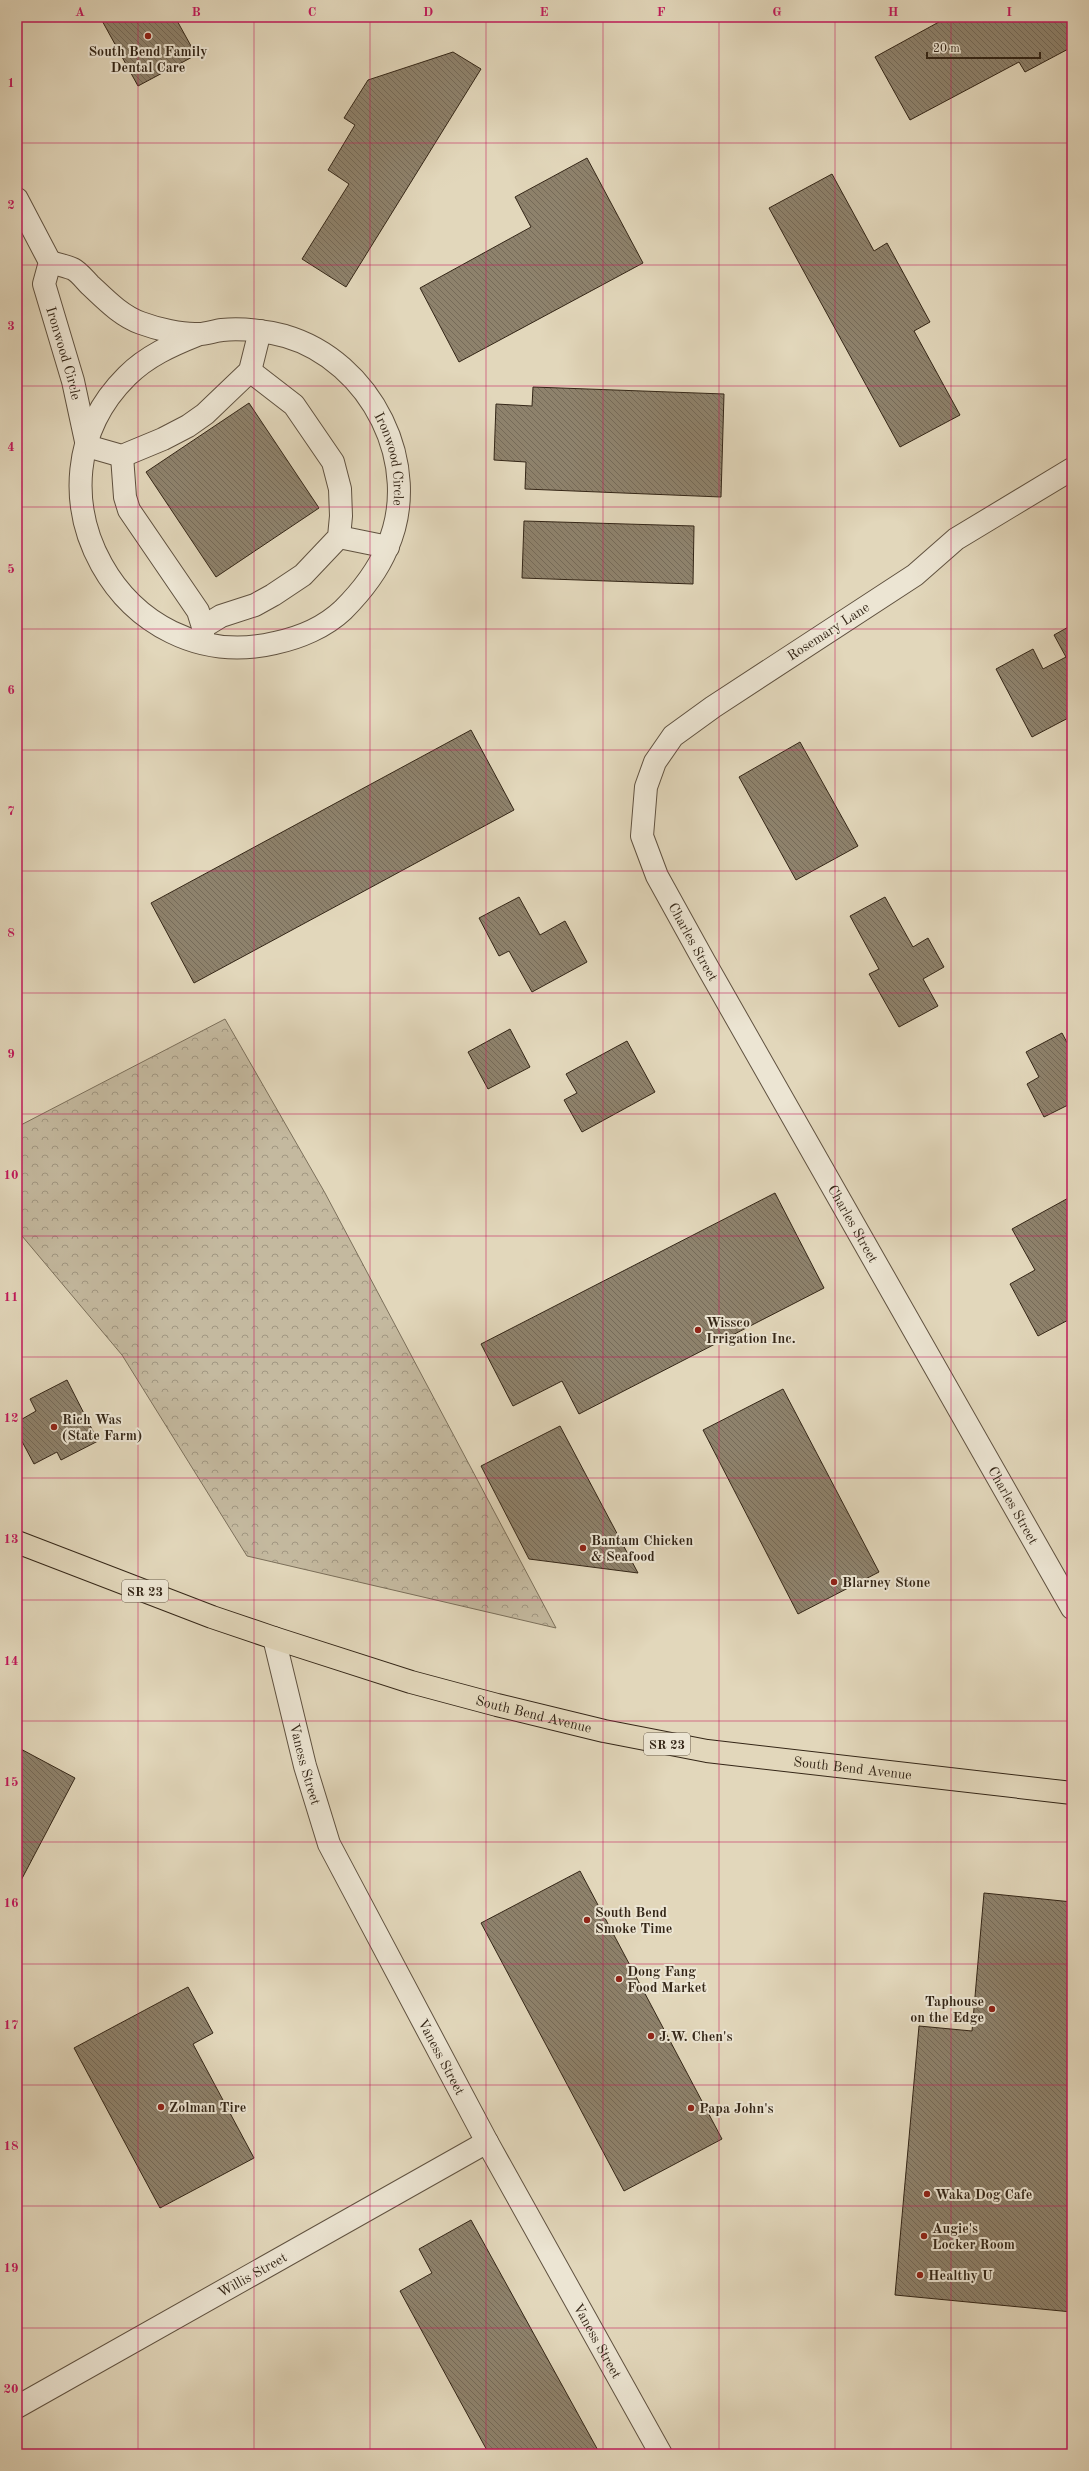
<svg xmlns="http://www.w3.org/2000/svg" width="1089" height="2471" font-family="'Old Standard TT',serif">
  <style>
    .forest { fill: url(#forest-crowns); stroke: #7c705b }
    .building { fill: url(#building-back-hatch); stroke: #342617 }
    .lines { fill: none; stroke-linecap: round; stroke-linejoin: round }
    .minor-casing { stroke: #605240; stroke-width: 24 }
    .major-casing { stroke: #342617; stroke-width: 24 }
    .minor { stroke: #ece5d3; stroke-width: 22 }
    .major { stroke: #e2d7bb; stroke-width: 22 }
    .grid { fill: none; stroke: #c2185b; stroke-width: 1; stroke-opacity: 0.55 }
    .poi-dot { fill: #8f2418; stroke: #ece5d3; stroke-width: 1.5 }
    .labels { text-anchor: middle; stroke-width: 4; stroke-linejoin: round; paint-order: stroke }
    .shield { fill: #ece5d3; stroke: #6b5f4f; stroke-width: 1 }
    .shield-label { font-size: 13px; font-weight: bold; fill: #342617 }
    .poi-label { font-size: 14px; font-weight: bold; fill: #342617; stroke: #ece5d3; text-anchor: start }
    .street-label { font-size: 14px; fill: #342617; stroke: #ece5d3 }
    .neatline { fill: none; stroke: #c2185b; stroke-width: 1.5 }
    .grid-label { font-size: 13px; text-anchor: middle; font-weight: bold; fill: #c2185b }
  </style>
  <defs>
    <pattern id="forest-crowns" width="20" height="18" patternUnits="userSpaceOnUse"><rect width="20" height="18" fill="#c4b99f"/><path d="M2 6a3 3 0 1 1 6 0M12 15a3 3 0 1 1 6 0" fill="none" stroke="#a09681"/></pattern>
    <pattern id="building-back-hatch" width="6" height="6" patternUnits="userSpaceOnUse"><rect width="6" height="6" fill="#8e826c"/><path d="M-1 5l2 2M0 0l6 6M5-1l2 2" fill="none" stroke="#756a58"/></pattern>
  </defs>
  <rect width="100%" height="100%" fill="#e2d7bb"/>
  <filter id="stains"><feTurbulence type="fractalNoise" baseFrequency=".005" numOctaves="4"/><feColorMatrix values="0 0 0 0 .2 0 0 0 0 .09 0 0 0 0 .02 0 0 0 .5 -.17"/></filter>
  <radialGradient id="worn" r=".72"><stop offset=".6" stop-color="#630" stop-opacity="0"/><stop offset="1" stop-color="#630" stop-opacity=".3"/></radialGradient>
  <path class="forest" d="M225,1019l100,174 231,435 -309,-72 -125,-201 -105,-125v-103z"/>
  <path class="building" d="M100,17h75l21,38 -58,31z
    M948,17h124v30l-47,25 -6,-10 -109,58 -35,-63z
    M453,52l28,17 -135,218 -44,-28 47,-75 -21,-14 27,-45 -11,-7 24,-38z
    M587,158l56,105 -184,99 -39,-74 111,-61 -16,-30z
    M832,174l42,77 13,-8 43,79 -16,9 46,84 -60,32 -131,-239z
    M533,387l191,7 -3,103 -196,-8 1,-27 -32,-2 2,-56 36,2z
    M249,403l70,105 -103,69 -70,-105z
    M524,521l170,5 -1,58 -171,-6z
    M1072,625v91l-40,21 -36,-68 37,-20 10,20 23,-12 -12,-22z
    M471,730l43,80 -320,173 -43,-80z
    M800,742l58,104 -62,34 -57,-103z
    M519,897l21,38 25,-14 22,41 -55,30 -23,-41 -10,5 -20,-38z
    M885,897l28,50 15,-9 16,29 -21,12 15,27 -39,21 -30,-53 10,-5 -29,-53z
    M510,1029l20,38 -42,22 -20,-37z
    M1062,1033l10,19v51l-28,14 -17,-33 12,-7 -13,-25z
    M627,1041l28,51 -73,40 -18,-32 13,-7 -11,-19z
    M775,1193l49,95 -245,126 -17,-33 -49,25 -32,-62z
    M1072,1196v122l-34,18 -28,-52 25,-14 -23,-41z
    M67,1380l31,61 -37,19 -4,-8 -23,12 -17,-32v-10l19,-11 -6,-12z
    M783,1389l96,183 -81,42 -95,-184z
    M560,1426l78,147 -109,-14 -48,-93z
    M17,1747l58,31 -58,110z
    M580,1871l142,268 -98,52 -143,-268z
    M984,1893l88,9v410l-177,-17 24,-269 53,5z
    M188,1987l25,46 -20,11 61,114 -94,50 -86,-160z
    M471,2220l129,234h-111l-89,-163 32,-18 -13,-24z"/>
  <g class="lines">
    <defs>
      <g id="minor">
        <path id="s1" d="M17,199l33,63 -6,22 29,97 14,65 35,10 41,-17 25,-13 17,-12 45,-43 10,-40"/>
        <path id="s2" d="M50,262c7,2 16,4 23,7 6,3 12,11 17,16 15,14 31,31 51,38 16,6 41,12 58,11 7,0 15,-3 23,-4 21,-2 43,1 63,6 86,25 139,129 102,212 -10,24 -26,44 -44,62 -18,17 -44,28 -68,33 -153,36 -260,-156 -148,-267 20,-20 45,-31 70,-41"/>
        <path d="M122,456l3,41 4,13 69,101 5,16v15"/>
        <path id="s3" d="M1072,469l-116,70 -41,36 -202,132 -40,29 -18,26 -9,25 -4,49 15,40 47,85 368,647"/>
        <path d="M339,537l49,10"/>
        <path d="M203,627l18,-11 34,-11 18,-10 30,-20 36,-38 2,-21 -1,-27 -7,-27 -39,-57 -44,-34"/>
        <path id="s4" d="M274,1638l31,128 24,78 158,298 174,312"/>
        <path id="s5" d="M17,2407l470,-265"/>
      </g>
      <g id="major">
        <path id="s6" d="M17,1542l195,75 62,21 137,44 86,23 107,26 103,20 365,42"/>
      </g>
    </defs>
    <use href="#minor" class="minor-casing"/>
    <use href="#major" class="major-casing"/>
    <use href="#minor" class="minor"/>
    <use href="#major" class="major"/>
  </g>
  <path class="grid" d="M138,17v2437M254,17v2437M370,17v2437M486,17v2437M603,17v2437M719,17v2437M835,17v2437M951,17v2437M17,143h1055M17,265h1055M17,386h1055M17,507h1055M17,629h1055M17,750h1055M17,871h1055M17,993h1055M17,1114h1055M17,1236h1055M17,1357h1055M17,1478h1055M17,1600h1055M17,1721h1055M17,1842h1055M17,1964h1055M17,2085h1055M17,2206h1055M17,2328h1055"/>
  <g class="poi-dot">
    <circle cx="148" cy="36" r="4"/>
    <circle cx="698" cy="1330" r="4"/>
    <circle cx="54" cy="1427" r="4"/>
    <circle cx="583" cy="1548" r="4"/>
    <circle cx="834" cy="1582" r="4"/>
    <circle cx="587" cy="1920" r="4"/>
    <circle cx="619" cy="1979" r="4"/>
    <circle cx="992" cy="2009" r="4"/>
    <circle cx="651" cy="2036" r="4"/>
    <circle cx="161" cy="2107" r="4"/>
    <circle cx="691" cy="2108" r="4"/>
    <circle cx="927" cy="2194" r="4"/>
    <circle cx="924" cy="2236" r="4"/>
    <circle cx="920" cy="2275" r="4"/>
  </g>
  <g class="labels">
    <g class="shield">
      <rect x="122" y="1580" width="46" height="22" rx="3"/>
      <rect x="644" y="1733" width="46" height="22" rx="3"/>
    </g>
    <g class="shield-label">
      <text x="145" y="1596">SR 23</text>
      <text x="667" y="1749">SR 23</text>
    </g>
    <g class="poi-label">
      <text x="148" y="56" text-anchor="middle">South Bend Family<tspan x="148" dy="16">Dental Care</tspan></text>
      <text x="706" y="1327">Wissco<tspan x="706" dy="16">Irrigation Inc.</tspan></text>
      <text x="62" y="1424">Rich Was<tspan x="62" dy="16">(State Farm)</tspan></text>
      <text x="591" y="1545">Bantam Chicken<tspan x="591" dy="16">&amp; Seafood</tspan></text>
      <text x="842" y="1587">Blarney Stone</text>
      <text x="595" y="1917">South Bend<tspan x="595" dy="16">Smoke Time</tspan></text>
      <text x="627" y="1976">Dong Fang<tspan x="627" dy="16">Food Market</tspan></text>
      <text x="984" y="2006" text-anchor="end">Taphouse<tspan x="984" dy="16">on the Edge</tspan></text>
      <text x="659" y="2041">J.W. Chen's</text>
      <text x="169" y="2112">Zolman Tire</text>
      <text x="699" y="2113">Papa John's</text>
      <text x="935" y="2199">Waka Dog Cafe</text>
      <text x="932" y="2233">Augie's<tspan x="932" dy="16">Locker Room</tspan></text>
      <text x="928" y="2280">Healthy U</text>
    </g>
    <g class="street-label">
      <text dy="5" stroke="none"><textPath href="#s1" startOffset="166">Ironwood Circle</textPath></text>
      <text dy="5" stroke="none"><textPath href="#s2" startOffset="430">Ironwood Circle</textPath></text>
      <text transform="translate(828 631) rotate(-33)" y="5">Rosemary Lane</text>
      <text dy="5" stroke="none"><textPath href="#s3" startOffset="706">Charles Street</textPath></text>
      <text dy="5" stroke="none"><textPath href="#s3" startOffset="1030">Charles Street</textPath></text>
      <text dy="5" stroke="none"><textPath href="#s3" startOffset="1354">Charles Street</textPath></text>
      <text dy="5" stroke="none"><textPath href="#s6" startOffset="545">South Bend Avenue</textPath></text>
      <text dy="5" stroke="none"><textPath href="#s4" startOffset="130">Vaness Street</textPath></text>
      <text dy="5" stroke="none"><textPath href="#s6" startOffset="869">South Bend Avenue</textPath></text>
      <text dy="5" stroke="none"><textPath href="#s4" startOffset="454">Vaness Street</textPath></text>
      <text dy="5" stroke="none"><textPath href="#s5" startOffset="270">Willis Street</textPath></text>
      <text dy="5" stroke="none"><textPath href="#s4" startOffset="778">Vaness Street</textPath></text>
    </g>
  </g>
  <rect width="1089" height="2471" fill="none" stroke="#e2d7bb" stroke-width="44"/>
  <path d="M927 52v6h113v-6" fill="none" stroke="#342617" stroke-width="2"/>
  <text x="933" y="52" font-size="12" fill="#342617" stroke="#ece5d3" stroke-width="3" paint-order="stroke">20 m</text>
  <rect x="22" y="22" width="1045" height="2427" class="neatline"/>
  <g class="grid-label">
    <text x="80" y="16">A</text>
    <text x="196" y="16">B</text>
    <text x="312" y="16">C</text>
    <text x="428" y="16">D</text>
    <text x="544" y="16">E</text>
    <text x="661" y="16">F</text>
    <text x="777" y="16">G</text>
    <text x="893" y="16">H</text>
    <text x="1009" y="16">I</text>
    <text x="11" y="87">1</text>
    <text x="11" y="209">2</text>
    <text x="11" y="330">3</text>
    <text x="11" y="451">4</text>
    <text x="11" y="573">5</text>
    <text x="11" y="694">6</text>
    <text x="11" y="815">7</text>
    <text x="11" y="937">8</text>
    <text x="11" y="1058">9</text>
    <text x="11" y="1179">10</text>
    <text x="11" y="1301">11</text>
    <text x="11" y="1422">12</text>
    <text x="11" y="1543">13</text>
    <text x="11" y="1665">14</text>
    <text x="11" y="1786">15</text>
    <text x="11" y="1907">16</text>
    <text x="11" y="2029">17</text>
    <text x="11" y="2150">18</text>
    <text x="11" y="2272">19</text>
    <text x="11" y="2393">20</text>
  </g>
  <rect width="100%" height="100%" filter="url(#stains)"/>
  <rect width="100%" height="100%" fill="url(#worn)"/>
</svg>
